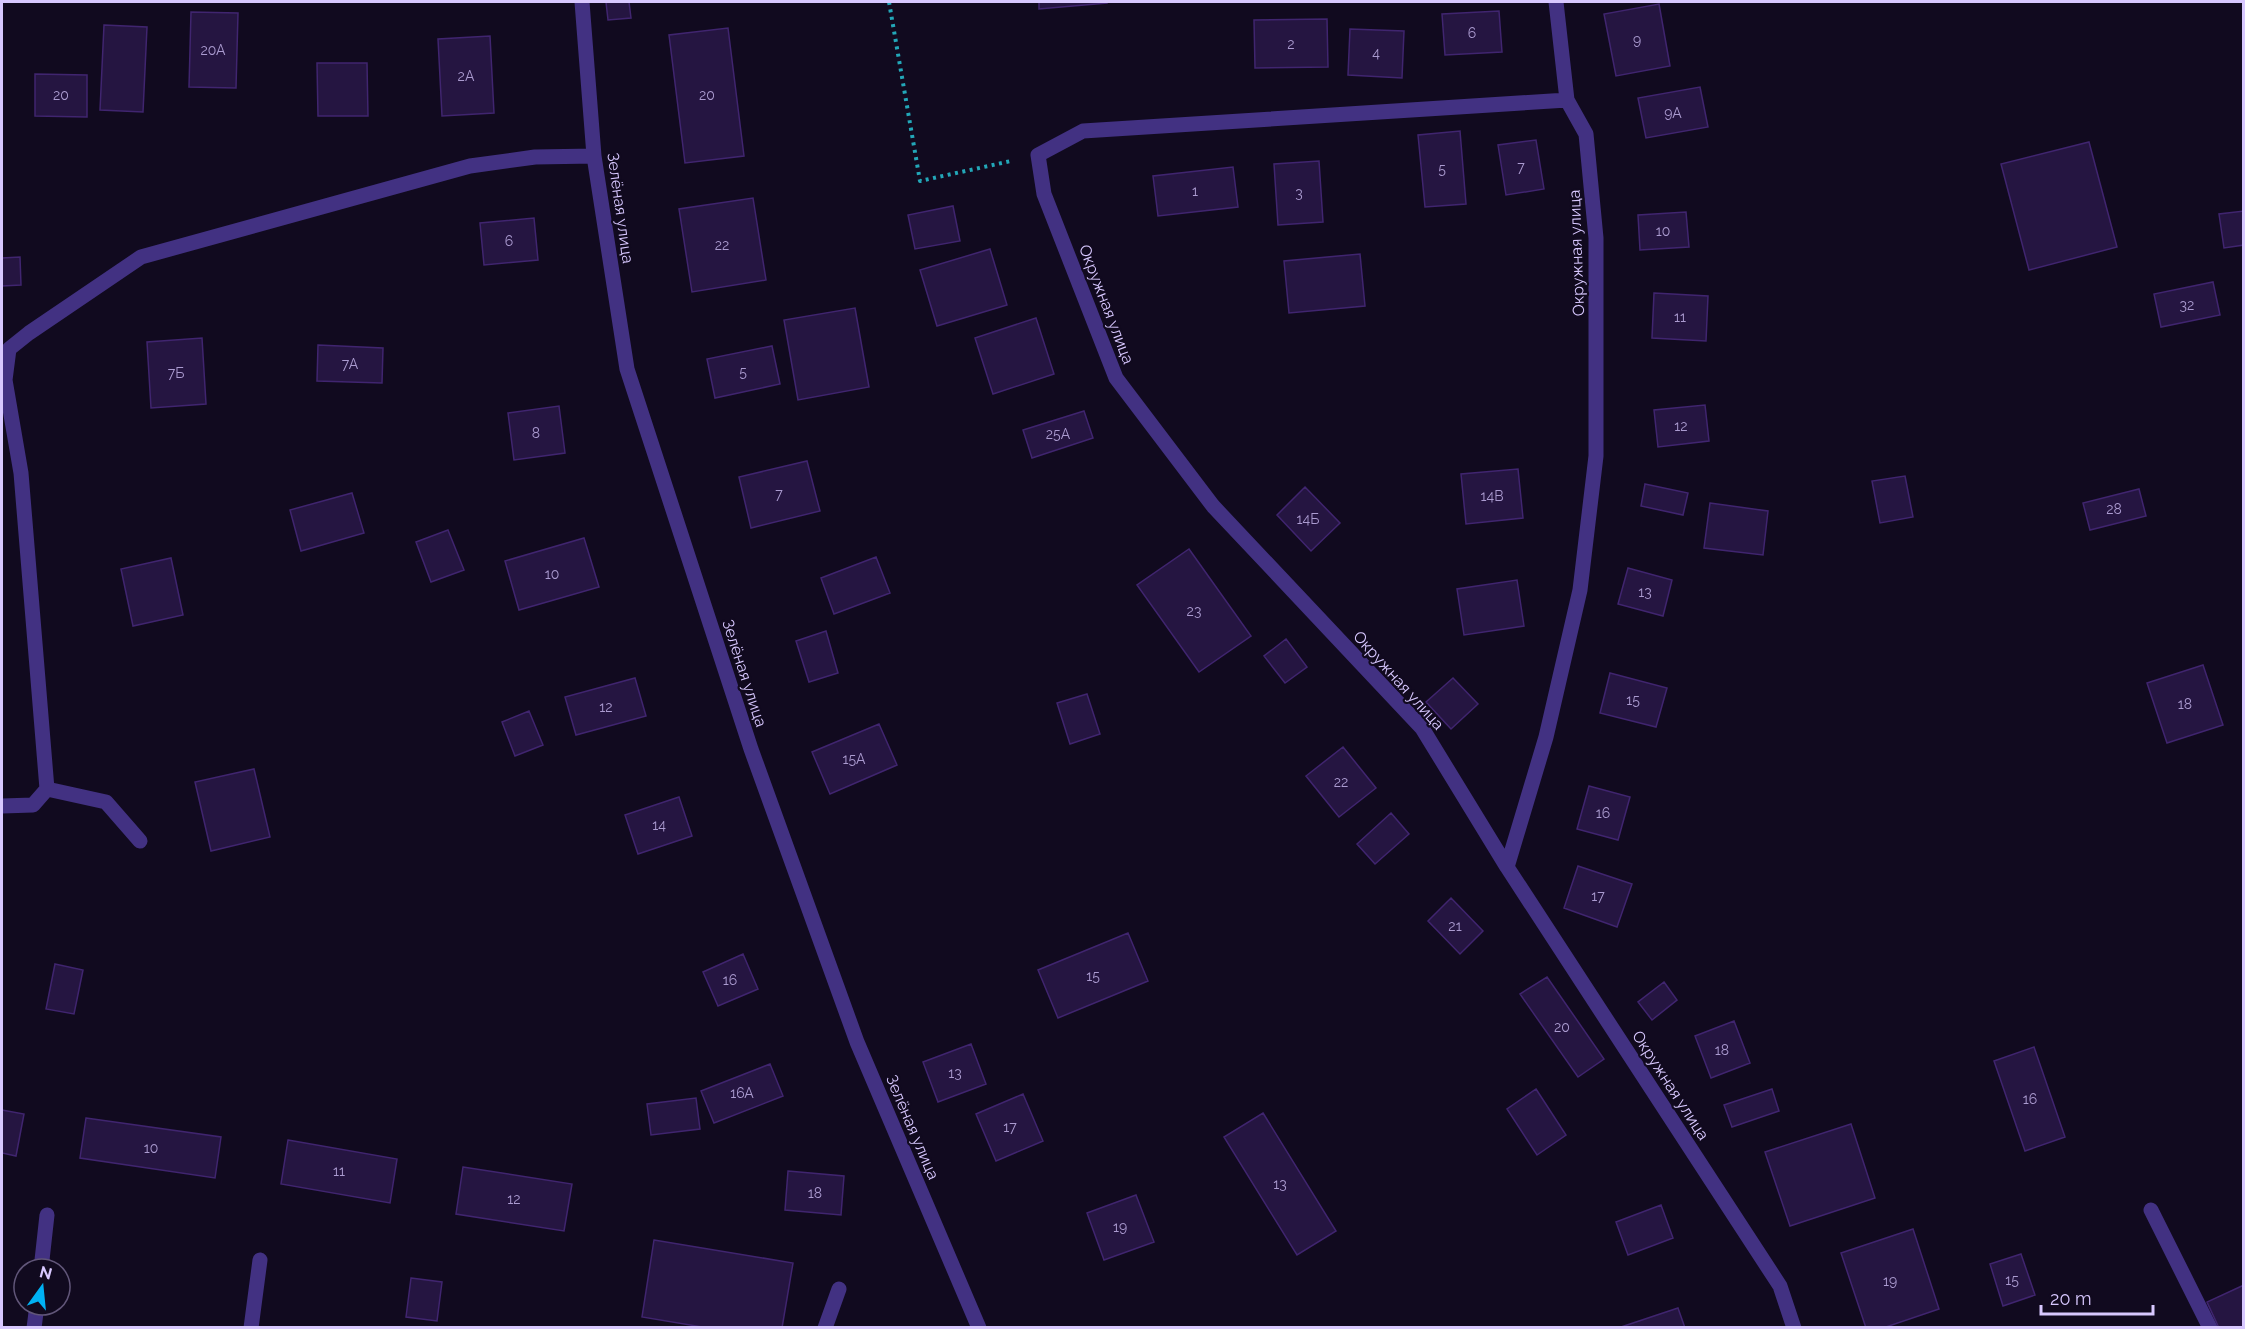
<svg xmlns="http://www.w3.org/2000/svg" width="2245" height="1329" font-family="Raleway,sans-serif">
  <style>
    .building { fill: #251541; stroke: #40256f; stroke-width: 1.5 }
    .lines { fill: none; stroke-linecap: round; stroke-linejoin: round }
    .path { stroke: #23a7b8; stroke-width: 4; stroke-dasharray: 3 4.5; stroke-linecap: butt }
    .minor { stroke: #423182; stroke-width: 15 }
    .labels { text-anchor: middle; stroke-width: 4.5; stroke-linejoin: round; paint-order: stroke }
    .number-label { font-size: 14px; fill: #ab9bd0 }
    .street-label { font-size: 16px; fill: #d8c8ff; stroke: #110a1f }
  </style>
  <rect width="100%" height="100%" fill="#110a1f"/>
  <path class="building" d="M606,2h23l2,16 -23,2z
    M1039,2h68v1l-68,6z
    M1659,4l11,62 -54,10 -12,-62z
    M1499,11l3,41 -57,3 -3,-41z
    M191,12l47,1 -2,75 -47,-1z
    M1327,19l1,48 -73,1 -1,-48z
    M104,25l43,2 -4,85 -43,-2z
    M728,28l16,128 -59,7 -16,-128z
    M1350,29l54,2 -2,47 -54,-3z
    M490,36l4,77 -52,3 -4,-77z
    M317,63h50l1,53h-50z
    M35,74l52,1v42l-52,-1z
    M1700,87l8,40 -62,11 -8,-40z
    M1460,131l6,73 -41,3 -7,-72z
    M1536,140l8,49 -38,6 -8,-50z
    M2089,142l28,105 -88,23 -28,-106z
    M1319,161l4,61 -45,3 -4,-61z
    M1233,167l5,40 -80,9 -5,-40z
    M753,198l13,82 -74,12 -13,-83z
    M953,206l7,35 -45,8 -7,-34z
    M2244,211v34l-20,3 -5,-34z
    M1686,212l3,35 -49,3 -2,-35z
    M534,218l4,42 -54,5 -4,-42z
    M990,249l17,56 -70,21 -17,-56z
    M1360,254l5,52 -76,7 -5,-52z
    M20,257l1,28 -19,1v-28z
    M2213,282l7,33 -59,12 -7,-33z
    M1654,293l54,3 -2,45 -54,-3z
    M855,308l14,79 -71,13 -14,-80z
    M1036,318l18,56 -61,20 -18,-56z
    M202,338l4,66 -55,4 -4,-66z
    M318,345l65,3 -1,35 -65,-2z
    M772,346l8,38 -65,14 -8,-39z
    M1705,405l4,36 -51,6 -4,-37z
    M559,406l6,47 -51,7 -6,-47z
    M1084,411l9,27 -61,20 -9,-28z
    M807,461l13,50 -69,17 -12,-51z
    M1518,469l5,49 -57,6 -5,-50z
    M1905,476l8,41 -33,6 -8,-42z
    M1645,484l43,9 -5,22 -42,-9z
    M1305,487l35,36 -29,28 -34,-36z
    M2139,489l7,27 -56,14 -7,-27z
    M352,493l12,40 -63,18 -11,-41z
    M1710,503l58,8 -5,44 -59,-7z
    M448,530l16,40 -33,12 -15,-40z
    M584,538l15,49 -80,23 -14,-49z
    M1189,549l62,87 -52,36 -62,-87z
    M876,557l14,36 -56,21 -13,-36z
    M171,558l12,57 -50,11 -12,-57z
    M1628,568l44,12 -9,36 -45,-12z
    M1517,580l7,46 -60,9 -7,-46z
    M826,631l12,42 -29,9 -13,-41z
    M1286,639l21,28 -22,16 -21,-27z
    M2203,665l20,60 -56,18 -20,-60z
    M1610,673l57,15 -11,39 -56,-14z
    M635,678l11,38 -70,19 -11,-38z
    M1453,678l25,26 -27,25 -25,-27z
    M1087,694l13,40 -30,10 -13,-41z
    M529,711l14,34 -28,11 -13,-34z
    M879,724l18,41 -67,29 -18,-42z
    M1343,747l33,41 -37,29 -33,-41z
    M254,769l16,68 -59,14 -16,-69z
    M1589,786l41,11 -12,43 -41,-11z
    M679,797l13,39 -54,18 -13,-39z
    M1391,813l18,21 -34,30 -18,-20z
    M1578,866l54,18 -15,43 -53,-19z
    M1451,898l32,33 -23,23 -32,-33z
    M1128,933l20,48 -90,37 -20,-48z
    M743,954l15,35 -40,17 -15,-34z
    M55,964l28,6 -9,44 -28,-5z
    M1547,977l57,82 -26,18 -58,-83z
    M1664,982l13,18 -25,20 -14,-18z
    M1734,1021l16,42 -39,15 -16,-42z
    M971,1044l15,40 -48,18 -15,-40z
    M2034,1047l31,90 -40,14 -31,-90z
    M770,1064l13,32 -69,27 -13,-32z
    M1536,1089l30,46 -29,20 -30,-46z
    M1772,1089l7,22 -47,16 -8,-22z
    M1023,1094l20,47 -47,20 -20,-47z
    M696,1098l4,31 -49,6 -4,-31z
    M2,1110l22,4 -8,42 -14,-3z
    M1263,1113l73,118 -39,24 -73,-118z
    M86,1118l135,19 -6,41 -135,-20z
    M1851,1124l24,74 -85,28 -25,-74z
    M288,1140l109,19 -7,44 -109,-19z
    M463,1167l109,17 -8,47 -108,-17z
    M788,1171l56,5 -3,39 -56,-5z
    M1136,1195l18,47 -50,18 -17,-47z
    M1661,1205l12,33 -45,17 -12,-33z
    M1913,1229l26,80 -56,19h-17l-25,-75z
    M654,1240l139,23 -11,65h-74l-66,-11z
    M2021,1254l14,41 -32,11 -13,-42z
    M411,1278l31,4 -5,39 -31,-4z
    M2244,1285v43h-25l-12,-26z
    M1678,1308l7,20h-67z"/>
  <g class="lines">
    <path class="path" d="M889,2l31,179 91,-20"/>
    <path class="minor" d="M582,2l12,154 33,213 124,380 106,293 122,286
      M1567,100l-484,31 -45,24 6,39 72,184 97,128 209,222 85,139 273,419 14,42
      M47,789l59,13 34,39
      M2,806l31,-1 14,-16 -26,-316 -16,-93 4,-31 20,-16 112,-76 329,-91 65,-9 59,-1
      M1507,867l39,-130 34,-147 16,-134v-218l-10,-104 -19,-34 -11,-98
      M2151,1210l59,118
      M41,1269l6,-54
      M34,1328l3,-23
      M251,1328l9,-68
      M825,1328l14,-39"/>
  </g>
  <g class="labels">
    <g class="number-label">
      <text x="1472" y="38">6</text>
      <text x="1637" y="45">9</text>
      <text x="1291" y="49">2</text>
      <text x="213" y="55">20А</text>
      <text x="1376" y="58">4</text>
      <text x="466" y="81">2А</text>
      <text x="61" y="100">20</text>
      <text x="707" y="100">20</text>
      <text x="1673" y="118">9А</text>
      <text x="1521" y="172">7</text>
      <text x="1442" y="174">5</text>
      <text x="1195" y="196">1</text>
      <text x="1299" y="198">3</text>
      <text x="1663" y="236">10</text>
      <text x="509" y="246">6</text>
      <text x="722" y="250">22</text>
      <text x="2187" y="310">32</text>
      <text x="1680" y="322">11</text>
      <text x="350" y="369">7А</text>
      <text x="743" y="377">5</text>
      <text x="176" y="378">7Б</text>
      <text x="1681" y="431">12</text>
      <text x="536" y="438">8</text>
      <text x="1058" y="439">25А</text>
      <text x="779" y="499">7</text>
      <text x="1492" y="501">14В</text>
      <text x="2114" y="514">28</text>
      <text x="1308" y="524">14Б</text>
      <text x="552" y="579">10</text>
      <text x="1645" y="597">13</text>
      <text x="1194" y="616">23</text>
      <text x="1633" y="705">15</text>
      <text x="2185" y="709">18</text>
      <text x="606" y="712">12</text>
      <text x="854" y="764">15А</text>
      <text x="1341" y="787">22</text>
      <text x="1603" y="818">16</text>
      <text x="659" y="830">14</text>
      <text x="1598" y="901">17</text>
      <text x="1455" y="931">21</text>
      <text x="1093" y="981">15</text>
      <text x="730" y="985">16</text>
      <text x="1562" y="1032">20</text>
      <text x="1722" y="1055">18</text>
      <text x="955" y="1078">13</text>
      <text x="742" y="1098">16А</text>
      <text x="2030" y="1104">16</text>
      <text x="1010" y="1132">17</text>
      <text x="151" y="1153">10</text>
      <text x="339" y="1176">11</text>
      <text x="1280" y="1189">13</text>
      <text x="815" y="1198">18</text>
      <text x="514" y="1204">12</text>
      <text x="1120" y="1232">19</text>
      <text x="2012" y="1285">15</text>
      <text x="1890" y="1286">19</text>
    </g>
    <g class="street-label">
      <text transform="translate(621 208) rotate(82)" y="6">Зелёная улица</text>
      <text transform="translate(1576 253) rotate(-92)" y="6">Окружная улица</text>
      <text transform="translate(1107 304) rotate(69)" y="6">Окружная улица</text>
      <text transform="translate(745 673) rotate(72)" y="6">Зелёная улица</text>
      <text transform="translate(1399 680) rotate(48)" y="6">Окружная улица</text>
      <text transform="translate(1671 1085) rotate(57)" y="6">Окружная улица</text>
      <text transform="translate(913 1127) rotate(67)" y="6">Зелёная улица</text>
    </g>
  </g>
  <rect width="2245" height="1329" fill="none" stroke="#d8c8ff" stroke-width="6"/>
  <g transform="translate(42 1287) rotate(15)"><circle r="28" fill="#110a1f" stroke="#615679" stroke-width="1.5"/>
  <path d="M0-4.5L10 22L0 15L-10 22Z" fill="#00b1f3"/>
  <text y="-9" font-size="16" font-weight="bold" text-anchor="middle" fill="#d8c8ff">N</text>
  </g>
  <path d="M2041 1305v9h112v-9" fill="none" stroke="#d8c8ff" stroke-width="3"/>
  <text x="2050" y="1305" font-size="18" fill="#d8c8ff" stroke="#110a1f" stroke-width="4.5" paint-order="stroke">20 m</text>
</svg>
